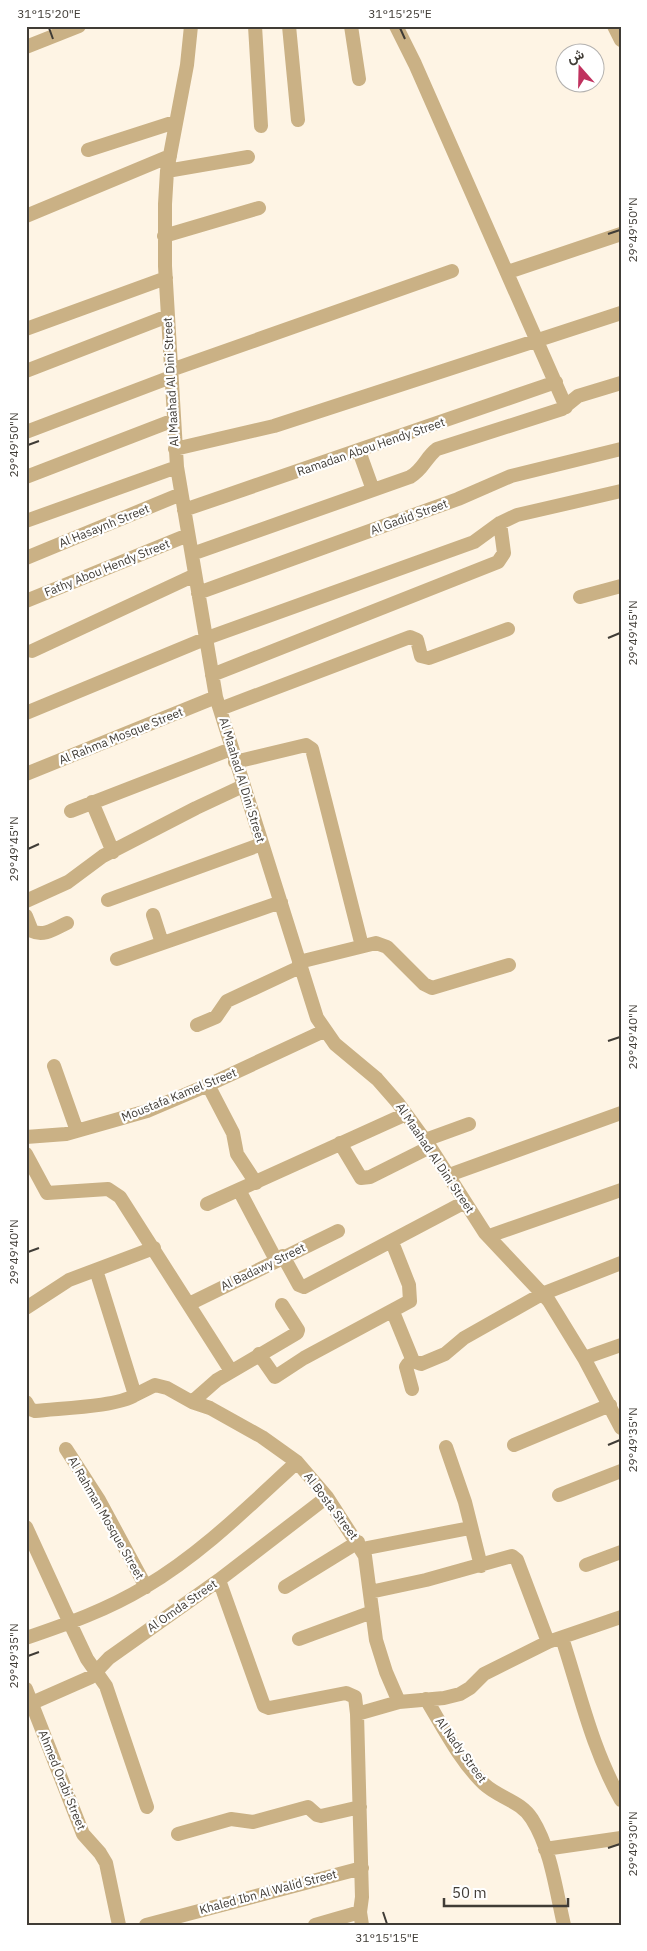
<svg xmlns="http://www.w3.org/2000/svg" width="647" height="1951" font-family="'IBM Plex Sans',Vazirmatn,sans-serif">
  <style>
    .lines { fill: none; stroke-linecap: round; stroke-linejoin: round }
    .minor { stroke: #cab185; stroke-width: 14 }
    .tertiary { stroke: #cab185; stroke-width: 14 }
    .ticks { fill: none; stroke: #403c36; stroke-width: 2 }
    .labels { text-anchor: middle; stroke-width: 4.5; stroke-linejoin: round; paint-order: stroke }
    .street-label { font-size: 12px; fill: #403c36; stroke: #fff }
    .neatline { fill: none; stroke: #403c36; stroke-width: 2 }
    .ticks-label { font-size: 12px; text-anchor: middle; fill: #403c36 }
  </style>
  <rect width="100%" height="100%" fill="#fef4e4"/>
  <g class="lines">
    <path class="minor" d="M191,26l-4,39 -20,106 -2,33v62l12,201 39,230 101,321 18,26 42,35 21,24 32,44 55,86 64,68 35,57 37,70
      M255,26l6,100
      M289,26l9,94
      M351,26l8,53
      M396,26l19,38 151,343
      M26,47l53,-21
      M88,150l87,-28
      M167,171l81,-14
      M26,216l144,-60
      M164,236l95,-28
      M508,272l113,-38
      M26,329l140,-51
      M171,370l281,-99
      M26,371l142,-55
      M26,432l145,-55
      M175,449l99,-23 347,-113
      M359,451l14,39
      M26,477l148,-57
      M184,510l372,-128
      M26,521l151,-54
      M192,554l218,-77c13,-7 16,-20 27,-28l125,-40 16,-13 43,-13
      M26,558l155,-64
      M198,593l260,-94 53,-23 110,-27
      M580,597l41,-11
      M26,601l162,-66
      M32,651l163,-76
      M212,675l286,-113 6,-9 -4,-30
      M220,709l190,-72 7,3 4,16 8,2 79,-29
      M26,713l181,-75 267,-96 26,-19 17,-8 104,-24
      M235,762l71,-17 6,4 50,197
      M26,774l190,-77
      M92,802l21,50
      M71,811l160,-62
      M108,900l154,-56
      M26,901l42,-19 35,-26 93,-48 47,-22
      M153,915l9,28
      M26,916l6,15c12,6 24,-3 35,-8
      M117,959l164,-57
      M299,962l77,-19 11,4 37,37 8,4 77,-23
      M197,1025l19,-8 11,-16 73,-34
      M54,1066l23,65
      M208,1085l25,48 4,21 19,29
      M26,1137l40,-3 81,-23 61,-26 116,-54
      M425,1140l44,-16
      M340,1143l21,35 9,-1 60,-30
      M26,1154l21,39 61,-4 12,8 111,174
      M449,1175l172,-62
      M239,1190l37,70
      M207,1204l199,-90
      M489,1236l132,-46
      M283,1256l16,29 5,2 161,-85
      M189,1304l149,-73
      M26,1308l43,-28 85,-32
      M393,1312l20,49 8,3 24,-10 19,-16 78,-44 79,-31
      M259,1354l16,23 29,-19 106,-57 -1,-16 -17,-43
      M584,1358l37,-13
      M412,1389l-6,-22 2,-3 5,-3
      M135,1395l20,-10 12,3 25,14 18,6 52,29 35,25 30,35 38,59 11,84 10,32 13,30
      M26,1402l4,7 5,2c24,-3 82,-4 100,-16l-39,-125
      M192,1402l25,-22 80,-47 1,-3 -16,-25
      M514,1445l96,-40
      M446,1447l19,55 16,64
      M66,1449l33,51 47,87
      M559,1495l62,-24
      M26,1527l44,96 17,36 19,27 41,121
      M362,1549l108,-21
      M586,1565l35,-13
      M219,1580l45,126 5,2 77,-15 9,4 2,17 5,183 -2,15 2,13
      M285,1587l73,-45
      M370,1592l56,-12 86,-24 5,4 31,82
      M26,1638c41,-14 81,-28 119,-51 56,-33 104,-81 152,-125
      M562,1638c18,55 30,111 59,162
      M299,1639l73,-27
      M26,1689l57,145 17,19 6,10 13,62
      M426,1699c17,28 34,62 58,85 15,14 37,17 48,35 19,30 24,72 32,106
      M32,1703l59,-26 18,-19 110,-78 108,-83
      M357,1714l42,-12 45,-4 16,-4 10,-6 14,-14 64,-32 73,-25
      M178,1834l53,-15 22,3 55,-15 9,8 4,1 39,-9
      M545,1849l76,-11
      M146,1925l216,-57
      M315,1925l45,-13"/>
    <path class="tertiary" d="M614,26l7,14"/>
  </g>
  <path class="ticks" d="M49,28l4,11M400,28l5,11M608,234l12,-4M28,445l11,-4M608,638l12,-5M28,849l11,-5M608,1041l12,-4M28,1252l11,-4M608,1445l12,-5M28,1656l11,-4M608,1848l12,-4M383,1912l4,12"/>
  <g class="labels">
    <g class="street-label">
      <text transform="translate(171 382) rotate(-93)" y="4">Al Maahad Al Dini Street</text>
      <text transform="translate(371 447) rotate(-19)" y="4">Ramadan Abou Hendy Street</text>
      <text transform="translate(409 517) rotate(-20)" y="4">Al Gadid Street</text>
      <text transform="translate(104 526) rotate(-22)" y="4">Al Hasaynh Street</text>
      <text transform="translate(107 568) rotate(-22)" y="4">Fathy Abou Hendy Street</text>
      <text transform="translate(121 736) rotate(-22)" y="4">Al Rahma Mosque Street</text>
      <text transform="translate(242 780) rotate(73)" y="4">Al Maahad Al Dini Street</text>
      <text transform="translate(179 1095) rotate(-22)" y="4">Moustafa Kamel Street</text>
      <text transform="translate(435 1158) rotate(56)" y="4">Al Maahad Al Dini Street</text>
      <text transform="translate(263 1267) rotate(-26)" y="4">Al Badawy Street</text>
      <text transform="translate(331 1506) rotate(53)" y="4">Al Bosta Street</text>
      <text transform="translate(106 1518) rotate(60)" y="4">Al Rahman Mosque Street</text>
      <text transform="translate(182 1606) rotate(-35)" y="4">Al Omda Street</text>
      <text transform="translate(461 1750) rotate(54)" y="4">Al Nady Street</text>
      <text transform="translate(62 1780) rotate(68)" y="4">Ahmed Orabi Street</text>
      <text transform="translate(268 1892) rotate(-15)" y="4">Khaled Ibn Al Walid Street</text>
    </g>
  </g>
  <rect width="647" height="1951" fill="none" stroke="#ffffff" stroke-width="55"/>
  <g transform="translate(580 68) rotate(340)"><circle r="24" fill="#ffffff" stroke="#b3b1af"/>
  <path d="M0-4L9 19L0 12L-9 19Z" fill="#c0325f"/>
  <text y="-8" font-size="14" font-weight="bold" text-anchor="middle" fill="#403c36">ش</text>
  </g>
  <path d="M444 1898v8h124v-8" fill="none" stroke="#403c36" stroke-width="2.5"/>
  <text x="452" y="1898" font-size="15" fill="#403c36" stroke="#ffffff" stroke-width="4" paint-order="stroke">50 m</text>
  <rect x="28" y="28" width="592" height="1896" class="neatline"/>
  <g class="ticks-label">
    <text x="49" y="18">31°15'20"E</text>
    <text x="400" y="18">31°15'25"E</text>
    <text transform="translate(633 230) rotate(-90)" y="4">29°49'50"N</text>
    <text transform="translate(14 445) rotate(-90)" y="4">29°49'50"N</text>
    <text transform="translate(633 633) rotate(-90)" y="4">29°49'45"N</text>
    <text transform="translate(14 849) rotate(-90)" y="4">29°49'45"N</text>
    <text transform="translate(633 1037) rotate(-90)" y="4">29°49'40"N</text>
    <text transform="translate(14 1252) rotate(-90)" y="4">29°49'40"N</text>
    <text transform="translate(633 1440) rotate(-90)" y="4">29°49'35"N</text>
    <text transform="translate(14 1656) rotate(-90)" y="4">29°49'35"N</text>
    <text transform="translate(633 1844) rotate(-90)" y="4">29°49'30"N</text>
    <text x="387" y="1942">31°15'15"E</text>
  </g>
</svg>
